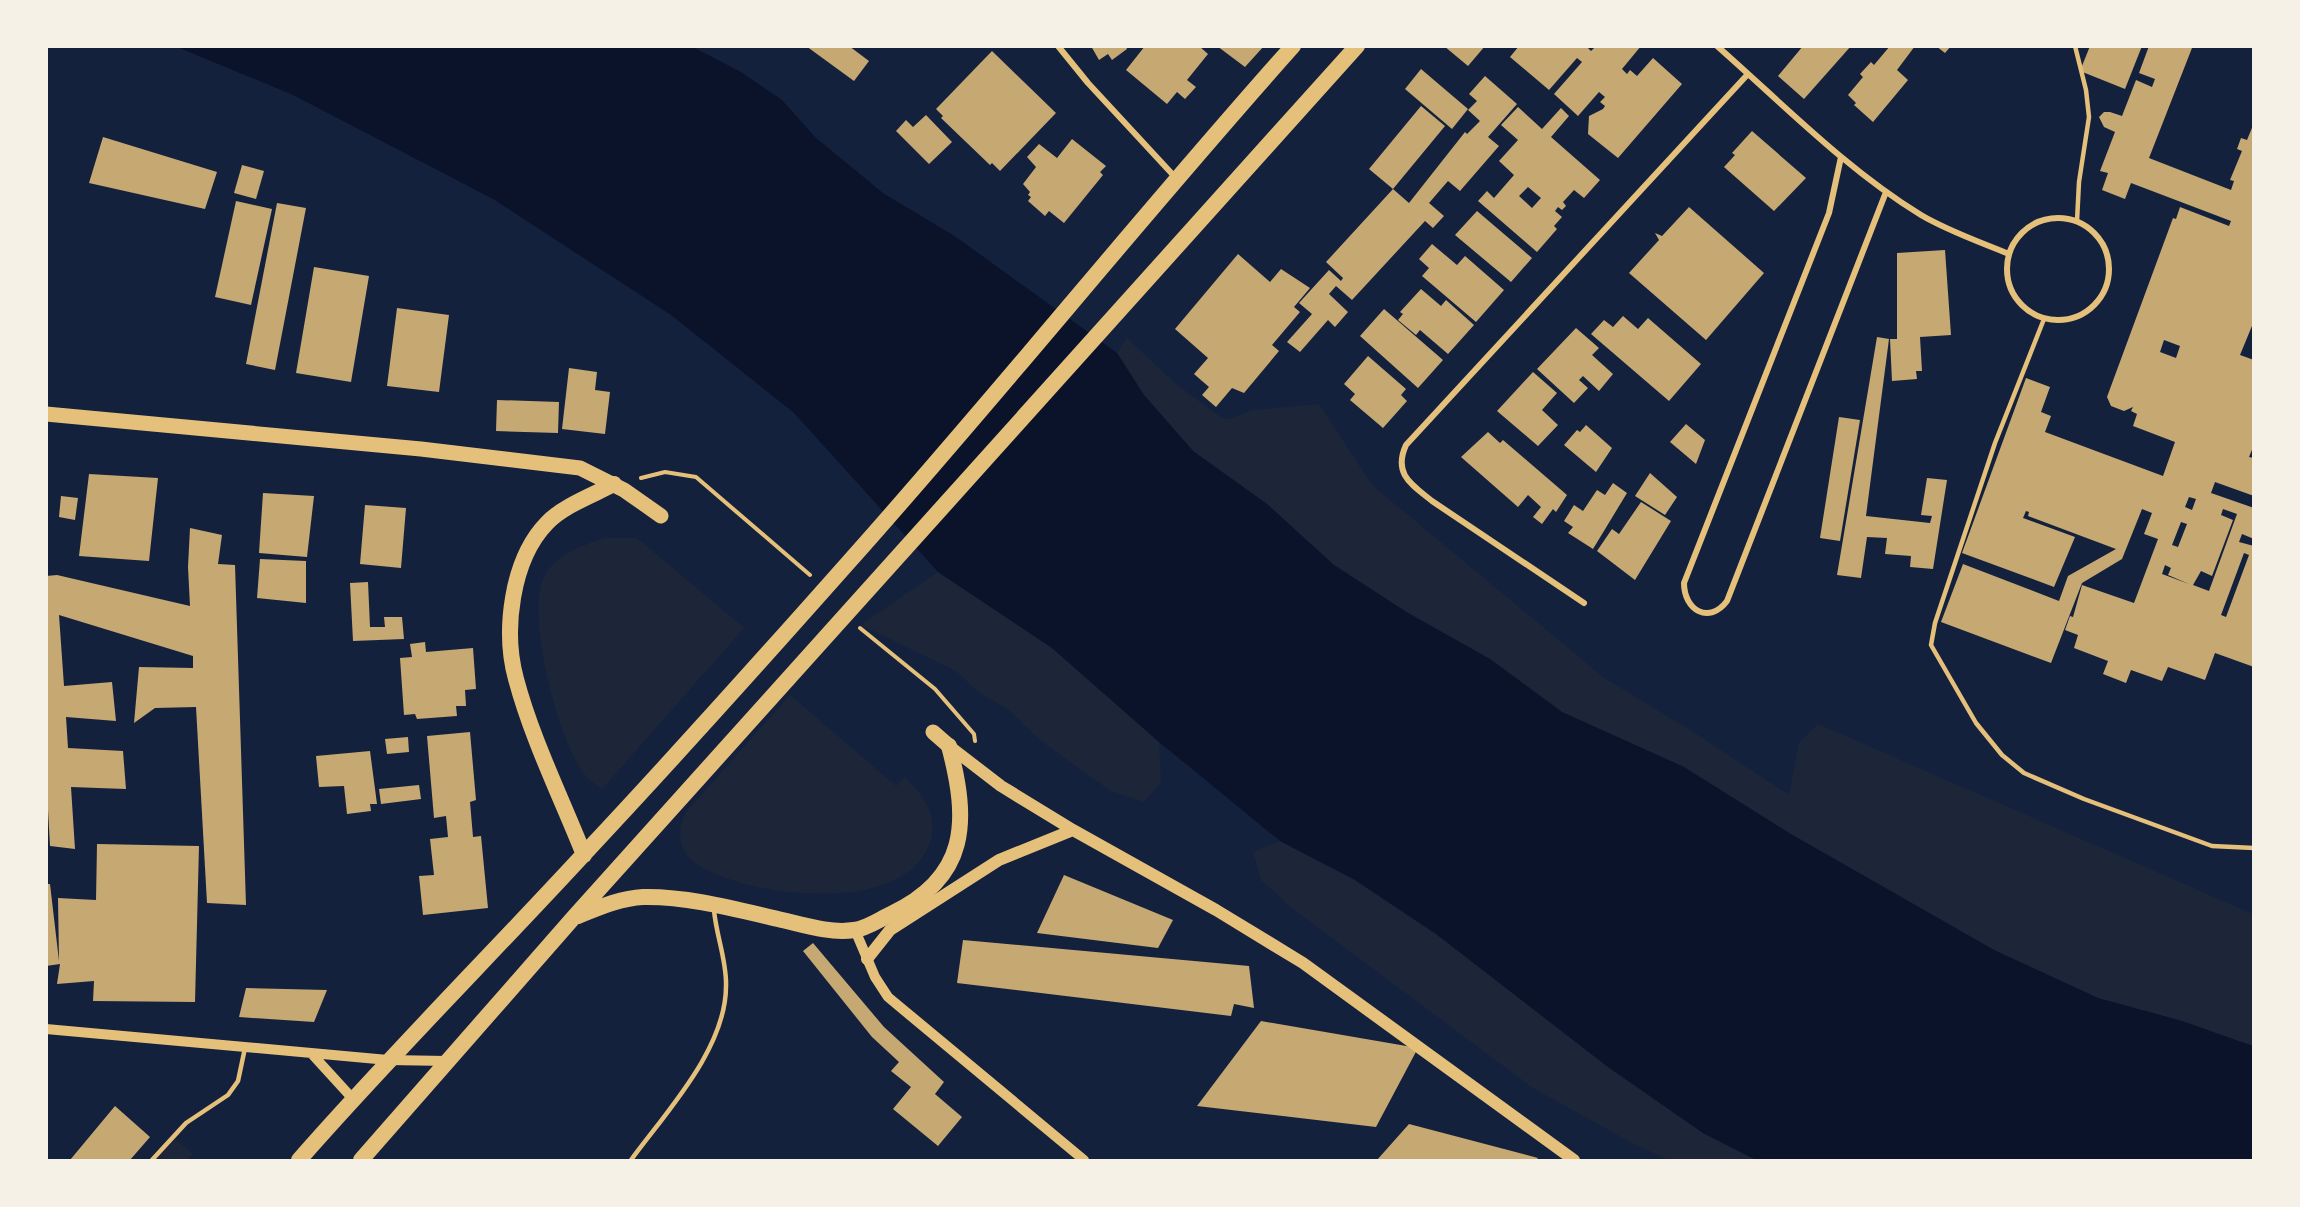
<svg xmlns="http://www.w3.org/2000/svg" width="2300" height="1207" font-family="'Roboto Condensed',sans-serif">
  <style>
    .green { fill: #1d2539 }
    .water { fill: #0b132b }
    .building { fill: #c6a872; fill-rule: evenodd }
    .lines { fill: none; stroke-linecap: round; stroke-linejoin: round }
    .path { stroke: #e5c07b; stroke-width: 4 }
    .service { stroke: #e5c07b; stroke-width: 4.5 }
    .minor { stroke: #e5c07b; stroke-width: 6 }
    .tertiary { stroke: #e5c07b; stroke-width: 10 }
    .secondary { stroke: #e5c07b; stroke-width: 12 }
    .primary { stroke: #e5c07b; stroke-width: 15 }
    .trunk { stroke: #e5c07b; stroke-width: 16 }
  </style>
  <rect width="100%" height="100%" fill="#14213d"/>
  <path class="green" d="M1127,338l49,46 46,34 8,1 22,-9 67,-6 53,81 231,192 90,55 96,63 10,-52 19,-19 435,190v132l-71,-25 -84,-23 -104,-48 -205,-117 -105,-66 -122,-55 -72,-53 -82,-46 -74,-48 -67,-61 -74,-53 -49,-56 -27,-42z
    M604,538h33l107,90 -142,161c-6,-4 -13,-9 -18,-15 -26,-34 -58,-157 -40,-197 11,-23 38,-31 60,-39z
    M938,572l114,76 107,94 2,40 -17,20 -33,-11 -70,-50 -31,-30 -34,-21 -20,-19 -95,-46z
    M790,695l106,91 9,-9c19,20 35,39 24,68 -26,66 -155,52 -206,32 -14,-6 -31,-12 -38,-25 -8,-13 -5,-26 0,-39z
    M1280,841l75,39 81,54 172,133 95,66 53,27h-88l-38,-18 -97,-54 -241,-180 -31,-28 -8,-28z
    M175,1139l18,15 -6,6h-31z"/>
  <path class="water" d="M691,46l50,26 41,28 33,37 68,56 73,44 161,116 27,42 49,56 74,53 67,61 74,48 82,46 72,53 122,55 105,66 205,117 104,48 84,23 71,25v114h-497l-53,-27 -95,-66 -172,-133 -81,-54 -75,-39 -121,-99 -107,-94 -114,-76 -144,-159 -123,-98 -178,-116 -200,-104 -116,-48z"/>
  <path class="building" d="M806,46h43l20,15 -15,20z
    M1091,46h35l1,3 -15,11 -4,-6 -9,6z
    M1145,46h54l9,8 -21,26 9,7 -11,12 -8,-7 -10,12 -41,-34z
    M1217,46h47l-19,21z
    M1444,46h41l-17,20z
    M1519,46h67l5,5 5,-5h45l-19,23 5,5 3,-4 7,6 16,-18 29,26 -64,74 -30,-24 1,-18 14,-7 2,-3 -5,-4 5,-5 -6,-5 -21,24 -24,-22 28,-32 -5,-4 -28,32 -39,-33z
    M1803,46h48l-47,53 -26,-23z
    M1890,46h25l-18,24 11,10 -35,42 -19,-17 2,-2 -8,-8 15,-18 -3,-3 11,-12 3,3z
    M1936,46h15l-6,7z
    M2090,46h52l-17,43 -45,-18z
    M2149,46l43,2 -43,110 82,32 3,-9 -4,-1 12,-29 -5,-2 4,-11 6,2 7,-17v198l-14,34 14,5v85l-5,12 5,1v38l-39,-14 -4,11 43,15v31l-12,-5 -3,8 15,4v121l-39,-14 -10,27 -37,-13 -6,14 -31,-11 -5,13 -23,-9 5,-13 -34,-13 4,-13 -13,-5 5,-14 3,1 9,-32 52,18 24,-64 -14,-5 8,-21 -10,-4 -20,50 -40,24 -31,80 -110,-41 22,-58 96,37 9,-25 48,-27 -88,-33 1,-4 -3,-1 -3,7 52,19 -21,50 -92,-34 64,-175 24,9 -9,25 10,4 -6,16 118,44 12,-34 -42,-16 4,-12 -6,-3 2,-4 -9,4 -13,-5 -4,-9 66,-179 3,1 4,-12 49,19 2,-5 -100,-38 -6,16 -23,-9 6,-17 -8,-2 15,-39 -11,-5 -5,-10 5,-5h6l12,4 14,-36 16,7 3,-8 -16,-6zM2164,340l16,6 -4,12 -16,-6zM2189,497l7,2 -4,11 -7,-3zM2223,509l14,5 -28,77 -16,-6 8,-14 11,5 21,-56 -12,-5zM2181,522l6,2 -9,23 -6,-2zM2244,553l5,2 -23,62 -5,-2zM2165,565l6,3 -3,7 21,9 -27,-10z
    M992,51l64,62 -56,58 -8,-8 -2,2 -49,-47 2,-2 -7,-7z
    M1421,69l47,40 -16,20 -47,-40z
    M1485,76l32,28 -29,33 11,9 -39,45 -12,-10 -19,22 15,13 -11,12 -8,-7 -73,79 -16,-14 -7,8 19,18 -13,15 -7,-7 -28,32 -13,-10 25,-28 -13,-11 30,-33 12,11 2,-3 -17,-16 67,-73 -24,-20 52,-63 24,20 -52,63 16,14 56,-71 2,2 13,-13 -12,-11 9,-9 -8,-7z
    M1518,107l24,22 19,-21 8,8 -18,21 49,43 -16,18 -10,-8 -11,12 3,4 -4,4 -4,-3 -3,4 7,6 -8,9 3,3 -20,23 -59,-51 9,-10 7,7 20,-23 -15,-14 19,-21 -17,-15zM1528,187l13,11 -9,10 -13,-12z
    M926,115l26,27 -23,22 -33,-33 10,-11 7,7z
    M1752,131l54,47 -32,33 -50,-44 11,-12 -3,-2z
    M103,137l114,35 -12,37 -116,-26z
    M1072,139l34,27 -6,6 3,3 -39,48 -15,-12 -4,5 -17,-15 3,-4 -3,-2 2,-3 -7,-8 13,-17 -9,-10 12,-13 18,14z
    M242,165l22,6 -8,28 -22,-6z
    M236,201l36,8 -21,96 -36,-8z
    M277,203l29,5 -31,162 -29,-6z
    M1689,207l75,66 -58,67 -77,-67 30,-33 -4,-7 7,3z
    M1477,211l55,47 -21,24 -56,-47z
    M1432,244l25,21 8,-9 39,34 -28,32 -54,-46 7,-8 -10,-9z
    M1945,250l6,85 -31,2 2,34h-6l1,8 -25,2 -2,-42h7v-86z
    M1238,254l32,28 11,-13 29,19 -16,19 6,5 -28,33 7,6 -35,42 -12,-5 -16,19 -14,-12 7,-8 -15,-13 14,-16 -33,-29z
    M314,267l55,9 -18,106 -55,-9z
    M1421,289l20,17 5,-6 28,25 -26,29 -28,-24 -4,5 -18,-15 5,-6 -3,-2z
    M397,308l52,7 -10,77 -52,-6z
    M1384,309l59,51 -25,28 -58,-52z
    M1623,316l15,13 10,-11 53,46 -32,37 -78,-67 13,-14 9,7z
    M1576,328l23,20 -7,7 21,19 -14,17 -16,-15 -4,4 9,8 -14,15 -37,-34z
    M1877,337l12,2 -23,177 64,7 2,-7 -11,-1 6,-37 20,2 -14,89 -23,-2 1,-11 -26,-2 2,-16 -20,-1 -6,41 -24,-3z
    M1368,356l38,33 -5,6 6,6 -24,27 -33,-28 5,-6 -11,-10z
    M569,368l28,4 -2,18 15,2 -5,42 -43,-5z
    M1533,372l24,21 -15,17 16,15 -20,21 -41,-35z
    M497,400l62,2 -1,31 -62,-2z
    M1839,417l21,3 -20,121 -20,-3z
    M1686,424l19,16 -9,24 -26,-22z
    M1586,425l26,23 -16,24 -32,-27 13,-15 3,2z
    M1488,432l12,11 3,-3 64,55 -11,17 -3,-3 -11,15 -9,-7 8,-10 -13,-12 -10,12 -57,-50z
    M1650,473l27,24 -12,18 -30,-19z
    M89,474l69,4 -9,83 -70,-5z
    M1613,483l14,10 -34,56 -25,-16 5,-6 -9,-6 10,-16 9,6 14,-21 8,5z
    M263,493l51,3 -7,61 -48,-4z
    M61,496l17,2 -3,22 -16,-3z
    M1641,502l30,19 -36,59 -38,-29 15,-22 7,5z
    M365,505l41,3 -5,60 -41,-4z
    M190,528l32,7 -4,29 17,1 11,340 -39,-2 -11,-196 -41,1 -21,15 5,-56 54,1v-12l-134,-41 5,71 48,-4 4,39 -50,-4 2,31 55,3 3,38 -55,-2 4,62 -25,-3 -4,-72v-198l11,-1 133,31 -2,-39z
    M260,559l46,2v42l-49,-5z
    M368,582l2,45h15l-1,-10h18l2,22 -51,2 -3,-58z
    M425,642l1,10 47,-4 3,41 -11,1 1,16h-10l1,10 -40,3 -2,-5 -11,1 -4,-57 12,-1 -2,-13z
    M470,732l6,68 -6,2 3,35 8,-1 7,72 -65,7 -4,-39 15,-1 -4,-36 18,-2 -2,-21 -12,2 -7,-82z
    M408,737l1,15 -22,2 -2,-15z
    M370,751l7,53h-7l1,7 -24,3 -3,-28 -25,1 -3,-31z
    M419,785l2,14 -40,5 -2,-15z
    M97,844l102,2 -4,156 -102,-1 1,-20 -37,3 3,-20 -14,2v-82h4l9,77 -1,-63 38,2z
    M1064,875l109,45 -15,28 -121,-15z
    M963,940l286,26 5,42 -20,-4 -3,12 -274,-33z
    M813,943l71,84 60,55 -9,12 27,23 -24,29 -45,-37 18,-22 -20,-16 8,-9 -27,-25 -69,-86z
    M246,988l81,2 -13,32 -75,-5z
    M1261,1021l157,27 -42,79 -179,-21z
    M115,1106l35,31 -20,23h-60z
    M1409,1124l129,34 -2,2h-159z"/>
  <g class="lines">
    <path class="path" d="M641,478l24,-6 31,5 114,98
      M860,628l75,61 39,45 1,7"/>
    <path class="service" d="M2075,46l11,44 3,27 -10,65 -2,39
      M2044,319l-49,124 -60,180 -4,22 45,78 26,32 22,18 60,26 128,47 42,2
      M152,1160l34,-37 42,-28 10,-14 7,-33
      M631,1160c35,-48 95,-111 95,-174 1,-25 -10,-51 -12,-76"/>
    <path class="minor" d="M1058,46l30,37 87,94
      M1717,46c66,58 129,123 204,169 27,16 59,27 88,39
      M1841,157l-12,56 -145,370c0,27 25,42 43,18l159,-409
      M2007 269a51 51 0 1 1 102 0a51 51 0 1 1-102 0Z
      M1584,603l-152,-102c-21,-17 -39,-27 -26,-56l342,-371"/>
    <path class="tertiary" d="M855,930l20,47 13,20 196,163
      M46,1029l342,31 59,1
      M311,1053l42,46"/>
    <path class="secondary" d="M949,746l52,40 72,44 143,80 87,53 271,197
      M867,959l23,-29 109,-70 74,-30"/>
    <path class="primary" d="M46,414l375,35 159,19 44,22 37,26
      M933,732l16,14"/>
    <path class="trunk" d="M584,855c-23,-58 -52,-116 -68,-176 -13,-47 -5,-119 31,-156 16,-17 46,-28 67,-39
      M578,916c20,-8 43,-18 65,-19 44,-1 92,12 135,22 23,5 52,15 76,11 12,-1 26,-11 37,-16 78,-37 78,-93 58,-168
      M299,1160c92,-105 191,-204 286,-307 89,-95 176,-192 262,-289 152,-170 294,-348 446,-518
      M361,1160l213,-243 783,-871"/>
  </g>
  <rect width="2300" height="1207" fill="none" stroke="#f6f1e7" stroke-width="96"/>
</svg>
